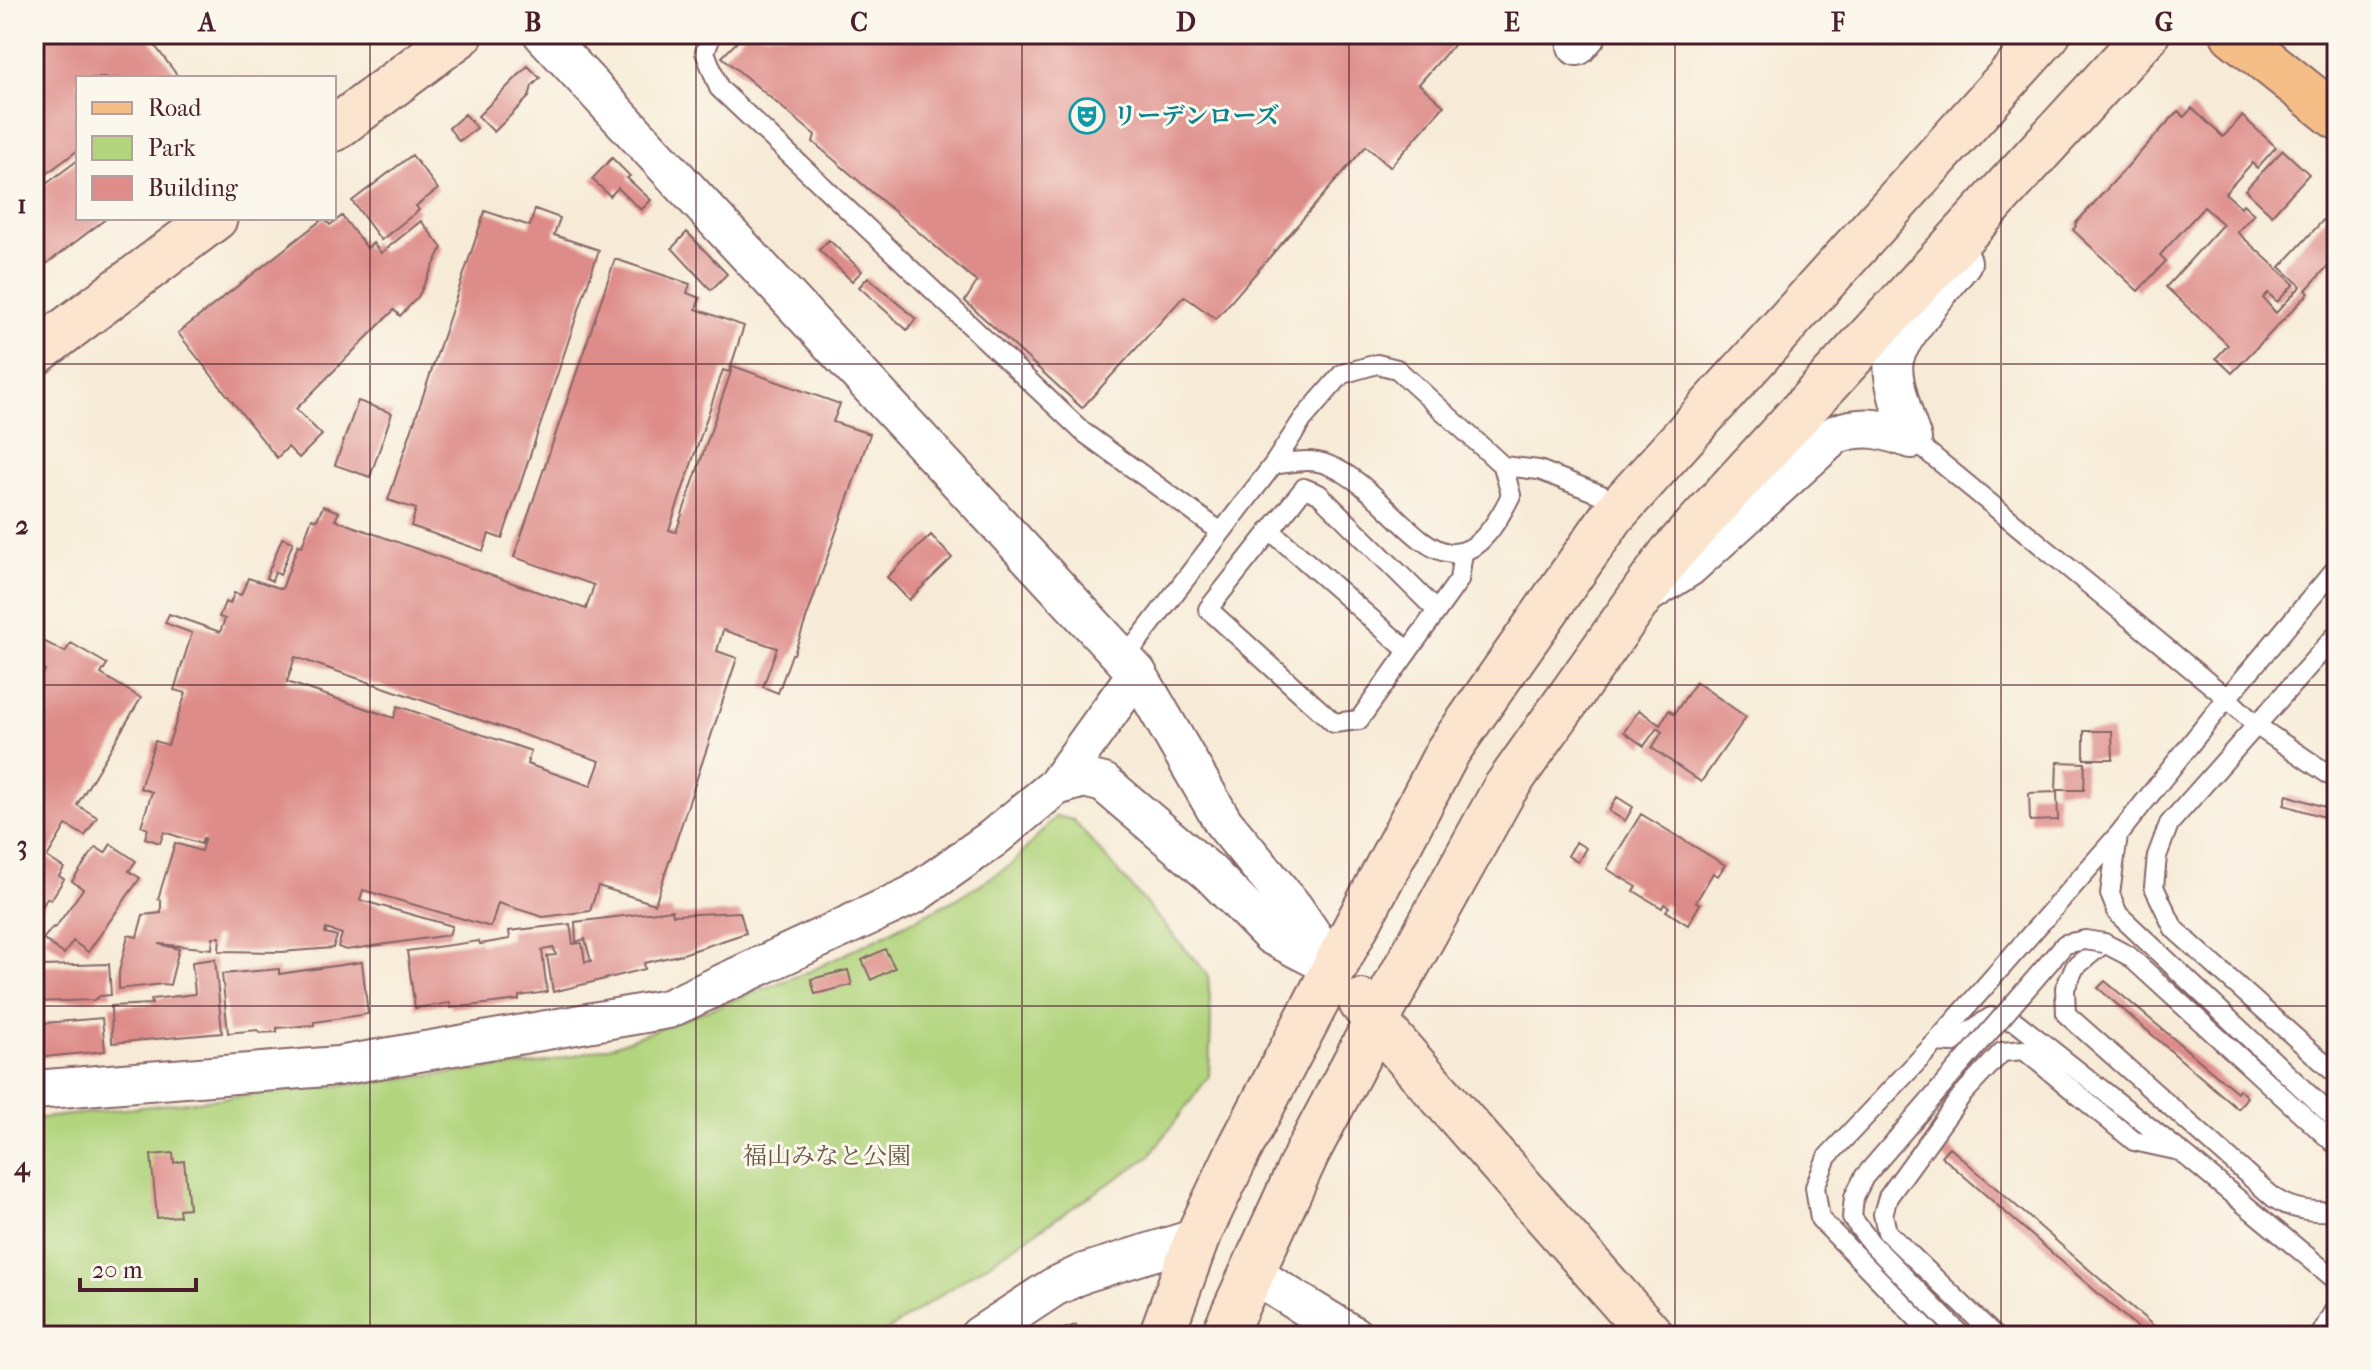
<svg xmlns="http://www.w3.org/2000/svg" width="2371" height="1370" font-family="'IM FELL French Canon','Noto Serif JP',serif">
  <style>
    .green { fill: #b1d47d; stroke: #7e7a54; stroke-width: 2 }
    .building { fill: #de8c89; fill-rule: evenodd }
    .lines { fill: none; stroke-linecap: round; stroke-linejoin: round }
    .lane-casing { stroke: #876667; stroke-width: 22 }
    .street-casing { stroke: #876667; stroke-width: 42 }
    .secondary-casing { stroke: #876667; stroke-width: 48 }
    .primary-casing { stroke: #876667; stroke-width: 48 }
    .lane { stroke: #fff; stroke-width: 18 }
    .street { stroke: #fff; stroke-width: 38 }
    .secondary { stroke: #fbe5cf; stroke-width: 44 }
    .primary { stroke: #f6be87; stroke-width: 44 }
    .lane-bridge-casing { stroke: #876667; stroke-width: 22; stroke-linecap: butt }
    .lane-bridge { stroke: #fff; stroke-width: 18 }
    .grid { fill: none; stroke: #4a1f2b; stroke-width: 2; stroke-opacity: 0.55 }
    .labels { text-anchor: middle; stroke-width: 6; stroke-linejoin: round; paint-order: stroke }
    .culture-label { font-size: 24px; font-weight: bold; fill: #0d838f; stroke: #fbf7ec; text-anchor: start }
    .park-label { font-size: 24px; fill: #695544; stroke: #fbf7ec }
    .neatline { fill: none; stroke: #4a1f2b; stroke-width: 3 }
    .grid-label { font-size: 26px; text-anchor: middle; font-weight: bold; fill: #4a1f2b }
  </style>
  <rect width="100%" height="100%" fill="#fbf7ec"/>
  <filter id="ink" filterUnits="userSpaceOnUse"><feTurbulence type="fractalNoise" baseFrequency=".0125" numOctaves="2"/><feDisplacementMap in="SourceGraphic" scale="16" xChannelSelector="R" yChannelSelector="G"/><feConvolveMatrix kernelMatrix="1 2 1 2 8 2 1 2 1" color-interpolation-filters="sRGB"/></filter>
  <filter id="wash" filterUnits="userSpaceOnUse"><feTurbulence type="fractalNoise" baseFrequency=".006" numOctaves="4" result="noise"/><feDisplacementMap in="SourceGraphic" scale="32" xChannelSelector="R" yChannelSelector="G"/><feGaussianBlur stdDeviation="1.8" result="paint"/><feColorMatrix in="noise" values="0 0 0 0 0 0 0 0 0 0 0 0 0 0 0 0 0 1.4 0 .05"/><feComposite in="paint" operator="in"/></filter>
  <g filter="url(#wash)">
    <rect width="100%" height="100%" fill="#f7ebd7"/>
    <path class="green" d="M1056,816l17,4 135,155 3,42 -2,59 -60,81 -270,179h-845v-217l503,-55 76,-18 200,-76 143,-71 55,-34z"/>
    <g id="blocks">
      <path class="building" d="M34,34h112l31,41 -4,3h-95v72l-44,33z
        M745,34h718l-44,50 25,22 -54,61 -24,-21 -150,173 -32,-23 -102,112 -117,-107 12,-19 -164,-140 2,-7 -93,-78z
        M528,66l12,12 -8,8 -3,11 -35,35 -16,-16z
        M2192,108l31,29 19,-21 34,31 -19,21 -5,-5 -27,30 16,14 2,-3 11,10 -17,18 57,52 -17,18 -9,-9 -5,5 13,15 25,-27 -21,-19 57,-62v51l-31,34 3,3 -77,80 -16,-15 12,-13 -62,-58 57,-63 -19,-17 -44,48 6,6 -28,30 -65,-61 3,-4 -1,-2 103,-113 6,6z
        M465,114l12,14 -18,13 -10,-13z
        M2283,150l26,24 -37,41 -27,-25z
        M412,155l26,34 -22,17 3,4 -38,30 -29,-39z
        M612,158l18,18 -3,2 24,22 -10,10 -23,-22 -8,8 -18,-17z
        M78,160v58h29l-70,53 -3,-2v-76z
        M535,209l25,9 -6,17 45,15 -97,289 -13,-5 -6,17 -72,-25 5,-17 -28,-9 97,-289 45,15z
        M342,216l25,32 6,-5 8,10 40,-32 21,27 -24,49 -18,19 -6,-6 -98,99 26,26 -23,23 -11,-11 -11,11 -99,-125 146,-115 6,7z
        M687,232l40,42 -16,16 -39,-42z
        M829,240l33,31 -10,10 -33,-31z
        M615,259l75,25 -3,9 13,5 -4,11 48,17 -15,46 -6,-2 -54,160 7,2 57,-166 107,38 -7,18 37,12 -76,220h-2l-14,39 -15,-6 14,-39 -54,-18 -6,21 20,7 -82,246 -57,-18 -8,25 -47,6 -45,-14 -7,24 -128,-37 -3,10 92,26 -3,9 -103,15 -8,-3 4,-13 -16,-5 -1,4 12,3 -4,12 -52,4 -62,-1 1,-14h-7l-1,12 -53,-5 20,5 -9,36 -7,-1 -44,5v-17l9,-37 9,2 6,-22 18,-2v-13l-3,-1 17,-56 26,8 4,-13h-2l-2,6 -37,-12 -4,11 -15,-5 3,-9 -7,-3 11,-34 -12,-4 15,-47 13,4 18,-52 -12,-3 18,-57 -27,-10 4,-9 51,18 5,-13 -6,-2 6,-15 5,2 4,-11 7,2 7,-17 34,11 16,-44 4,1 10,-28 5,2 6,-14 16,6 -4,8 251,89 8,-24 -80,-28zM295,657l305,104 -9,25 -64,-22 4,-13 -133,-45 -4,12 -107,-36z
        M868,277l48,42 -9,11 -48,-43z
        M358,401l34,12 -22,64 -35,-12z
        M931,535l21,23 -43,42 -22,-23z
        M282,538l11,4 -13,33 -5,-3 -3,9 -6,-3z
        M37,638l28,14 6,-9 36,21 -6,10 40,24 -64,107 20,12 -12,19 -19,-11 -19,32 17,11 -5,8 5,3 -13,21 -4,-2 -6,11 -7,-1v-232l4,-7 6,4 1,-3 -11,-7v-21z
        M1696,682l50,35 -45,65 -49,-34 10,-16 -5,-4 -13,18 -20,-14 15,-22 21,15 9,-15 5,4z
        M2084,731h28l1,28h-29z
        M2057,762l28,1 -1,27h-28z
        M2057,792l1,28 -28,1 -1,-28z
        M2287,795l50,16v10l-53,-16z
        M1617,797l16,10 -8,14 -16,-10z
        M1641,814l84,51 -7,11 -5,-3 -17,29 4,2 -12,21 -22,-14 3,-4 -5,-3 -2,4 -28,-17 3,-4 -30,-18z
        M1576,842l10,6 -8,14 -10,-6z
        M111,844l25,17 -7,10 11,7 -52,74 -15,-11 -9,13 -21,-15 10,-12 2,1 28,-39 -11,-8 24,-34 9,6z
        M672,910l1,5 67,-3 6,21 -63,21 -39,9 1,6 -92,23 -6,-36 9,-1 -2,-7 -12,2 5,42 -28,4v4l-68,8 -1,-5 -35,5 -8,-57 72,-10 1,3 30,-5 -1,-8 61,-7 3,20 9,-1 3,19 6,-1 -6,-22 -9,3 -1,-20z
        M885,949l10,19 -24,12 -9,-20z
        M215,959l7,74 -110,10 -1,-37 41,-2 -1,-5 44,-5 -3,-32z
        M362,962l6,52 -54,8v3l-37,3v4l-18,1 -1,-3 -30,3 -6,-59 57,-5v5z
        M109,964l2,31 -11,1 -6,4 -60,2v-29l9,-1v-6z
        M848,970l4,15 -37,9 -4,-15z
        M2105,981l132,111 2,-3 8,8 -9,12 -140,-121z
        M102,1018l3,33 -71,7v-34z
        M1949,1147l216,189h-18l-206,-180z
        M173,1153l1,10 10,-2 5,47 -10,1 1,7 -23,2 -6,-63z
        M1075,1325l17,11h-33l5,-7z
        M2265,1327l9,4 -3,5h-10z"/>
    </g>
  </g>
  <g filter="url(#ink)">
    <use href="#blocks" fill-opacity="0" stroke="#876667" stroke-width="2"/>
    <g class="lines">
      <defs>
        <path id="lane" d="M712,34l-7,18 14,36 364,344 138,100
          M1912,439l315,259 30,28 80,54
          M1503,466l36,4 83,33
          M1270,530l137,120
          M1436,610l-117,-116 -15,-6 -96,121 126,114 25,-3 100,-140 4,-28
          M2337,634l-168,190 -12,32 -3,31 20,42 163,146
          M1124,659l149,-194 30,-46 39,-45 35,-10 20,5 106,97 8,29c-65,134 -109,-2 -183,-30 -17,-7 -37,-3 -55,0
          M2118,835l-8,59 8,20 219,207
          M1936,1042l16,1 39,-26 25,5 161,127
          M2337,1146l-208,-190 -25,-13 -29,24 -10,21 1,26 208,184c19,13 41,14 63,13
          M1864,1177l-10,20 -2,21 19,25 91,93
          M1934,1336l-114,-117 -5,-32 12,-30 109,-115 182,-207 109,-137 110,-131
          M1995,1336l-108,-104 -4,-18 5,-17 74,-102 40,-43 22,-2 110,91 46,10 157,130
          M2320,1336l17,-31"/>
        <path id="street" d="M543,34l594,639 86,149 70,85 38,56
          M1577,46l10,-12
          M1912,439c-7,-18 -22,-61 -18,-79 4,-23 52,-77 68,-98
          M1648,593l41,-26 147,-133c31,-10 46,-5 76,5
          M1056,786l81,-113
          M34,1090l304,-24 330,-57 245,-114 79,-56 64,-53 28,-8 20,5 106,90 61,62 64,33
          M1251,1273l103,63
          M979,1336l75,-49 30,-14 113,-35"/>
        <path id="secondary" d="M334,129l127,-95
          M34,354l181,-136
          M1361,1002l15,20 276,314
          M1161,1336l36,-98 42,-88 209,-399 165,-236 435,-481
          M1223,1336l84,-183 69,-131 128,-232 166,-235 477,-521"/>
        <path id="primary" d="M2233,34l104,83"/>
      </defs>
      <use href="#lane" class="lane-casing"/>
      <use href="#street" class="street-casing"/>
      <use href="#secondary" class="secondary-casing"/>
      <use href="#primary" class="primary-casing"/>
      <use href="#lane" class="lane"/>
      <use href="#street" class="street"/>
      <use href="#secondary" class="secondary"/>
      <use href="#primary" class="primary"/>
      <defs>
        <path id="lane-bridge" d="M1864,1177l201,-233 20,-4 19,3"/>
      </defs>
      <use href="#lane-bridge" class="lane-bridge-casing"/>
      <use href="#lane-bridge" class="lane-bridge"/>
    </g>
  </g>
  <path class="grid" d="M370,34v1302M696,34v1302M1022,34v1302M1349,34v1302M1675,34v1302M2001,34v1302M34,364h2303M34,685h2303M34,1006h2303"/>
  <defs>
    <symbol id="theatre-ring" viewBox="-11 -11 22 22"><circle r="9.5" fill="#fbf7ec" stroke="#0f9aa8" stroke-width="1.5"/><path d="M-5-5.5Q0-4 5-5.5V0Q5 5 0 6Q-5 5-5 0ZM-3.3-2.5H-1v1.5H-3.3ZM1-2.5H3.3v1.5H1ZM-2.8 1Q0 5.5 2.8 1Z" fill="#0f9aa8"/></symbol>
  </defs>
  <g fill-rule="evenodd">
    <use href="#theatre-ring" x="1067" y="96" width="40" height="40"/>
  </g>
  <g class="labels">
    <g class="culture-label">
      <text x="1113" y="124">リーデンローズ</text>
    </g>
    <g class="park-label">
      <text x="827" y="1164">福山みなと公園</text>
    </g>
  </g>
  <rect width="2371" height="1370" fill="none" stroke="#fbf7ec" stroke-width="88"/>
  <rect x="76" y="76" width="260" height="144" fill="#fbf7ec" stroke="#b4a19f" stroke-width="2"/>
  <rect x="92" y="102" width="40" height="12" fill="#f6be87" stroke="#b4a19f" stroke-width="2"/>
  <text x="148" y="116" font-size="24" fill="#4a1f2b">Road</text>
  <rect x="92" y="136" width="40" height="24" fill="#b1d47d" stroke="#b4a19f" stroke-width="2"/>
  <text x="148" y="156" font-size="24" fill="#4a1f2b">Park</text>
  <rect x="92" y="176" width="40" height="24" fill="#de8c89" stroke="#b4a19f" stroke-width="2"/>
  <text x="148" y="196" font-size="24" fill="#4a1f2b">Building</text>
  <path d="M80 1278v12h116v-12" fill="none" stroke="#4a1f2b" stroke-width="4"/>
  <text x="92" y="1278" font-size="24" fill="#4a1f2b" stroke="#fbf7ec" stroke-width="6" paint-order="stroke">20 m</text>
  <rect x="44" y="44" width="2283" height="1282" class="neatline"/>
  <g class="grid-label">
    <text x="207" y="31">A</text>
    <text x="533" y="31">B</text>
    <text x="859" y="31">C</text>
    <text x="1186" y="31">D</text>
    <text x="1512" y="31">E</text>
    <text x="1838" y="31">F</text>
    <text x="2164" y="31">G</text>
    <text x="22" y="213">1</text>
    <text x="22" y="534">2</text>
    <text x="22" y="854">3</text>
    <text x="22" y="1175">4</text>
  </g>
</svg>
